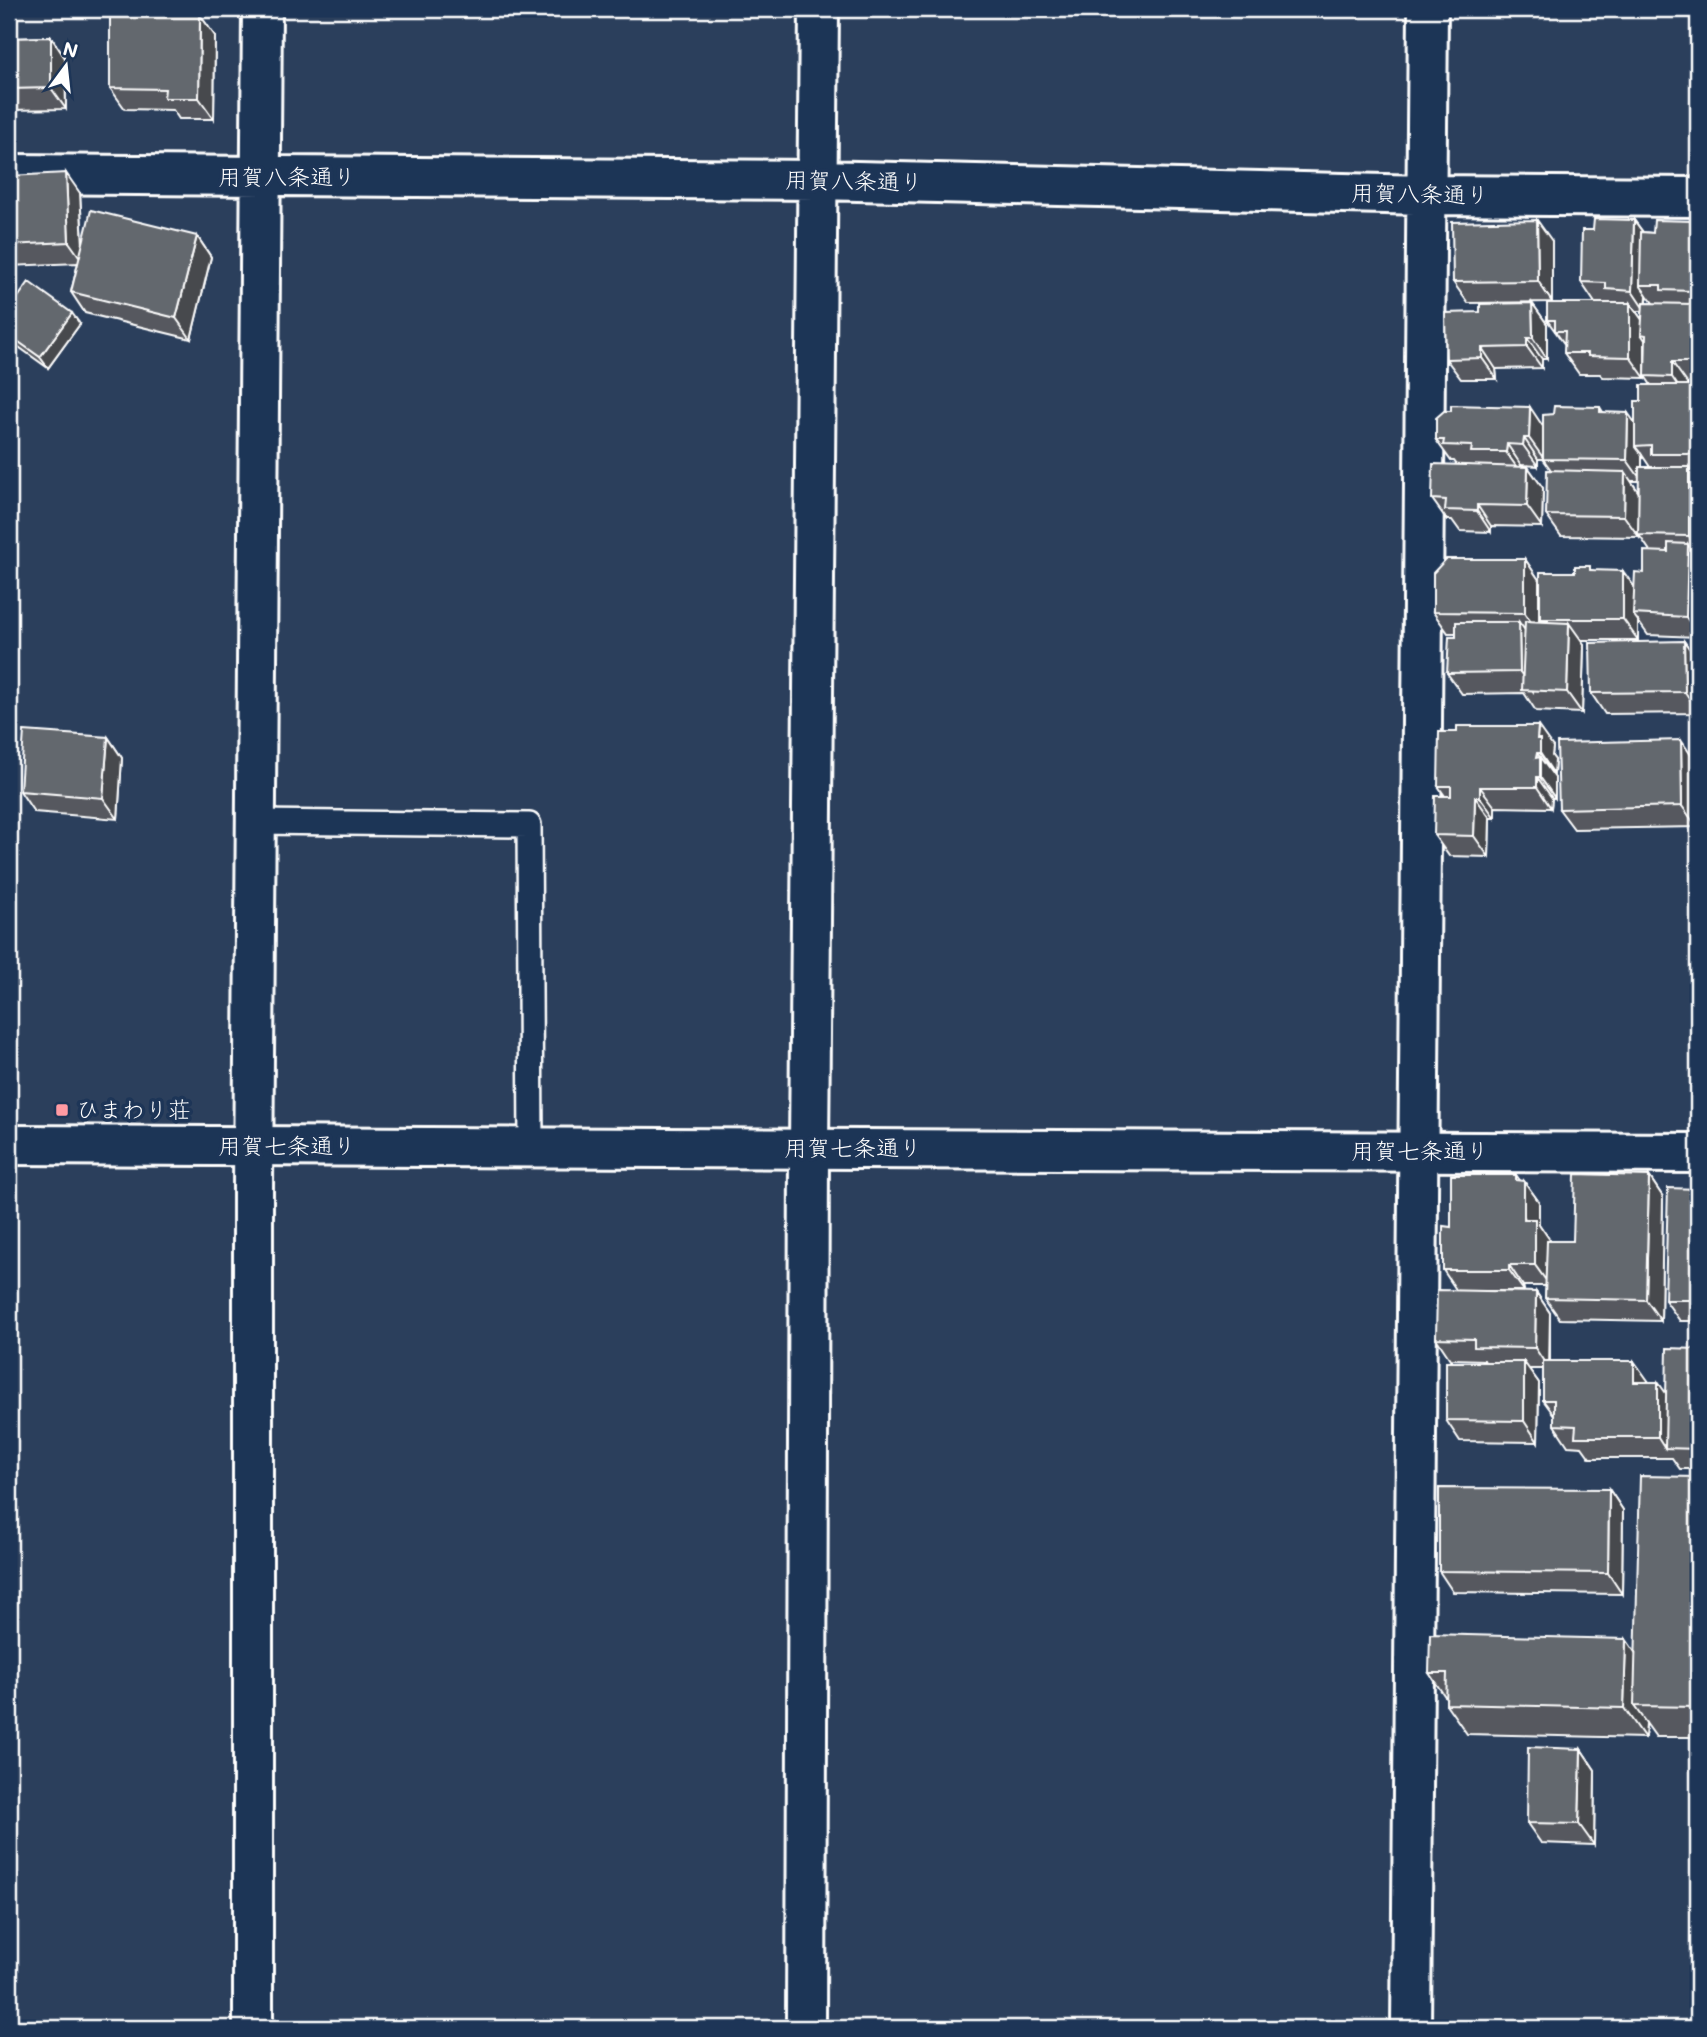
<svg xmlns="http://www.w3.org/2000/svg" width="1707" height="2037" font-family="Mali,'Klee One',sans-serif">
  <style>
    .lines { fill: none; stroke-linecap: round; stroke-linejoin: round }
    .lane-casing { stroke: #fff; stroke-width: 28 }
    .street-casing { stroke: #fff; stroke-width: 44 }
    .secondary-casing { stroke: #fff; stroke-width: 44 }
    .lane { stroke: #1d3557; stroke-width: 23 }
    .street { stroke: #1d3557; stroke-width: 38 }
    .secondary { stroke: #1d3557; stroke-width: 38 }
    .wall { fill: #56595f; stroke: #fff; stroke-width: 2; fill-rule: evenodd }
    .shaded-wall { fill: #46484d; stroke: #fff; stroke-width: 2 }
    .building { fill: #64676e; stroke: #fff; stroke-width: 2 }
    .poi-dot { fill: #ff9aa2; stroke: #1d3557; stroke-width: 2.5 }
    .labels { text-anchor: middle; stroke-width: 7; stroke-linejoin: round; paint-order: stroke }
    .street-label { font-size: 23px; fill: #fff; stroke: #1d3557 }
    .poi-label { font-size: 23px; fill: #fff; stroke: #1d3557; text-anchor: start }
  </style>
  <rect width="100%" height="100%" fill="#2b3f5c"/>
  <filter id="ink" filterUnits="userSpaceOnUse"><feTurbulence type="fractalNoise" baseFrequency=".0143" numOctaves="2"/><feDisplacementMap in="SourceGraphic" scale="14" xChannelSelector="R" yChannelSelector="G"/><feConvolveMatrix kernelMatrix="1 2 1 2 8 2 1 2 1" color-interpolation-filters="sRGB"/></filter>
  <g filter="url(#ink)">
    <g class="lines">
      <defs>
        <path id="lane" d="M256,822l273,3 2,321"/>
        <path id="street" d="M9,174l809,6 607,15 273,2
          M253,2028v-840l9,-1179
          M806,2028l3,-880 10,-1139
          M1411,2028l17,-2019"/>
        <path id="secondary" d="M9,1145l1689,8"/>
      </defs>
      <use href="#lane" class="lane-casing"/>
      <use href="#street" class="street-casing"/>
      <use href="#secondary" class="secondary-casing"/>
      <use href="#lane" class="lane"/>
      <use href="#street" class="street"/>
      <use href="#secondary" class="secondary"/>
    </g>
    <path class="wall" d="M200,15l15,21 -1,83h-35l-6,-9 -48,-1 -15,-21z
      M51,37l14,21 1,51 -57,1v-72z
      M9,176l71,17 3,50 114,-7 14,21 -20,82 -106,-26 -14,-21 7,-29 -69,3z
      M1634,220l9,12 10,1 45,-6v156h-11v2h5l6,9v81h-3l3,5v76h-1l1,2v79l-50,-2 -10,-14v19h-57l3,4 -2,69 -46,-2 -12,-18 -62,1 -15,-21 9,-36v-4h-8l-15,-21 92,-53 14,21v41l3,1 -2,-3 35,-47 17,-2 42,17 10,-14 6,-22 -11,-16v2l-78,-1 -15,-21 5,-45 -8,-11h-5v7l-17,-1v2h7l15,21 -1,39 -51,-1v6l-31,-1 -8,-11h-5l-15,-21 25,-34 -3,-4h-3l-15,-21 107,-13 10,-13 47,-7 3,5 32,11 6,-22 10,-16 -6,-9v-36v38l-42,-1 -3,-3h-21l-15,-21 1,-8 -18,-25 48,-17 -14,-21 12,-52zM1647,295l6,8h-6zM1636,311h6v9zM1642,455l8,12h-8zM1631,481h8v11z
      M1552,241v61l-84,1 -15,-21z
      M1532,303l15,21v35h-5v9l-46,1 1,10h-36l-15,-20z
      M9,310l71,14 -32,44 -39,-28z
      M1684,641l14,20v52l-93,1 -14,-21z
      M108,737l14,21 -4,61 -84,-7 -14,-21z
      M1553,747l-1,9 3,4 -1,14h-2l3,4v20h-3l-1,10 -56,-1v11h-5l-1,39 -40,-1 -15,-21 11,-39 -7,-10z
      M1695,761l2,66 -123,2 -15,-20z
      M1516,1175l4,6h4l15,21v22l11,17h23l76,-65 14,21 -2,124 -101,-2 -15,-21 1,-12h-23l1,5h-43l55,1 14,21v48l99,21 17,12 32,-45v120h-18l-8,-11h-82l-8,-11 -14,-1 -14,-21v-10l-11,-15v-31h-14l10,14 -1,59 -78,-1 -14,-21 39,-58 -1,-2 -34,-1 -14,-21 21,-47 -14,-21 8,-43z
      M1698,1189v132h-18l-15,-21z
      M1698,1477v260h-42l-10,-14 -1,15 -178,-4 -21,-30v-6l-17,-25 207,-20z
      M1609,1489l14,21 -1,84 -169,-2 -14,-21z
      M1581,1749l14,21 -1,75 -53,-2 -14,-20z"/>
    <path class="shaded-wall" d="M200,15l15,21 -1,83 -15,-21z
      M51,37l14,21 1,51 -15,-21z
      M66,173l14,20 4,70 -15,-21z
      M1537,220l15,21v61l-14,-21z
      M1634,220l15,21 -9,44 7,10 -1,17 -14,-21z
      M1694,221l4,6v72l-5,-8z
      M197,236l14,21 -20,82 -15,-21z
      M1532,303l15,21v35l-14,-21z
      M1630,303l15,21 -4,10 4,6v38l-15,-21z
      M1693,304l5,7v61l-7,-10z
      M72,313l8,11 -32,44 -8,-11z
      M1527,338l15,21v9l-15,-21z
      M1482,348l14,21 1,10 -15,-21z
      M1672,362l15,21 -1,15 -14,-21z
      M1692,385l6,9v70l-6,-10z
      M1530,407l14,21v31l-15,-21z
      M1628,413l15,21 -8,12 7,9v26l-15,-21z
      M1524,438l14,21v7l-15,-21z
      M1507,444l14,21v8l-15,-21z
      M1528,467l15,21 -1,39 -15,-21z
      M1689,467l9,13v69l-9,-13z
      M1625,472l14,21v44l-15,-21z
      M1477,505l14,21v6l-14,-21z
      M1688,544l10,14v77l-12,-18z
      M1525,559l14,21v54l-14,-21z
      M1623,571l15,21 -5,22 5,7v19l-15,-21z
      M1519,622l15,21 -1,48 -13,-19z
      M1569,623l15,21 -2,69 -15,-21z
      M1684,641l14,20v50l-13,-19z
      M1538,726l15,21 -1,9 3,4 -1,14 -14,-21 -3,-14z
      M108,737l14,21 -4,61 -15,-21z
      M1681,740l14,21 2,66 -15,-21z
      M1537,753l18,25v20l-15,-21 -4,-19z
      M1537,777l15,21 -1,10 -14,-21z
      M1480,787l15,20v11l-15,-21z
      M1475,797l15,21 -1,39 -15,-21z
      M1516,1175l8,11v-5l15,21v22l11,16v46l-15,-21 -19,-85z
      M1649,1176l14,21 -2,124 -15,-21z
      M1509,1265l14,21 1,5 -15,-21z
      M1536,1292l14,21 -1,56 -14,-21z
      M1634,1361l15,21h-15z
      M1524,1362l15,21 -1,59 -14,-21z
      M1658,1382l15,21 -8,45 -7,-11z
      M1609,1489l14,21 -1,84 -14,-21z
      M1626,1639l21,31 -13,36 12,17 -1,15 -21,-30z
      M1581,1749l14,21 -1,75 -15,-21z"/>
    <path class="building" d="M110,14l90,1 -1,83h-35l1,-9 -55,-1z
      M51,37v51l-42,1v-51z
      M66,173l3,69 -60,3v-69z
      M91,210l106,26 -21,82 -105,-26z
      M1594,219l40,1 -2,71 -26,-2v-6l-25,-1 1,-52h11z
      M1537,220l1,61 -85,1 -1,-60z
      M1654,220l40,1 -1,70 -32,-1v-5h-21l1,-53 12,1z
      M29,282l43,31 -32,44 -31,-22v-25z
      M1532,303l1,35h-6v9l-45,1v10l-36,1 -1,-46 35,-1v-8z
      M1547,303h83v54l-42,-1v-3h-24l1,-22h-10v-11h-8z
      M1643,303l50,1 -2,58h-19v15l-27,-1 1,-41 -5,-1z
      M1641,385h51v69h-41v-9l-16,1v-45h6z
      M1451,405l79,2 -1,31h-5l-1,7 -16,-1 -1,8h-35l1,-6 -29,-1 1,-5h-8v-22l8,-7h7z
      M1554,406l46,1v5l28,1 -1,47 -84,-1v-44l10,-1z
      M1433,464l95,3 -1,39 -50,-1v6l-32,-1 1,-10 -14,-1z
      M1639,467h50v69l-51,-1z
      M1547,470l78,2 -1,44 -78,-1z
      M1668,543l20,1 -2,73 -53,-3 2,-42 9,1v-22l24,1z
      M1446,559h79v54l-92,-1v-39z
      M1575,566h15v4l33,1v48h-83v-47h35z
      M1525,621l44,2 -2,69 -45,-2z
      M1456,622h63l1,50 -73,1 2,-36h7z
      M1684,641l1,51 -94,1 -1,-50z
      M1457,726h81l-1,13h3v14h-3l-1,5 4,-1v20h-3v10h-57v10h-5l-1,39 -40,-1 1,-39h16v-10h-13l1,-54h18z
      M24,731l84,6 -5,61 -83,-7z
      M1681,740l1,66 -123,3 -2,-66z
      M1575,1174l74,2 -3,124 -101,-2 2,-57h26z
      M1451,1175h65v5l8,1v38h11v46h-26v5h-66v-44l8,1z
      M1668,1188l30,1v111h-33z
      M1437,1290l99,2 -1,56 -61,-1v-8l-38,-1z
      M1667,1348l31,1v100l-33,-1z
      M1543,1361h91v21h24v55h-83l1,-11 -22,-1v-25h-11z
      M1446,1362h78v59l-78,-1z
      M1640,1476l58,1v230l-64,-1z
      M1439,1488l170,1 -1,84 -169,-2z
      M1430,1634l196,5 -2,69 -178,-4 1,-31h-18z
      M1528,1747l53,2 -2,75 -52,-1z"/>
  </g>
  <rect class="poi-dot" x="55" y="1103" width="14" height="14" rx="3.5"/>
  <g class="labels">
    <g class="street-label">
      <text x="287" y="185">用賀八条通り</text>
      <text transform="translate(854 181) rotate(1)" y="8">用賀八条通り</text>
      <text transform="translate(1420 194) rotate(1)" y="8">用賀八条通り</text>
      <text x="287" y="1154">用賀七条通り</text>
      <text x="853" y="1156">用賀七条通り</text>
      <text x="1420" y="1159">用賀七条通り</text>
    </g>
    <g class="poi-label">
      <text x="76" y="1118">ひまわり荘</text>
    </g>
  </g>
  <rect width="1707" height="2037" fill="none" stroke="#1d3557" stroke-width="35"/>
  <rect x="18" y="18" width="1672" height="2002" fill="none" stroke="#fff" stroke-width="2.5" filter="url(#ink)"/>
  <g transform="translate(66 66) rotate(15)" stroke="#1d3557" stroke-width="5" paint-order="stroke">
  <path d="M0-5L12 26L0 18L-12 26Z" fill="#ffffff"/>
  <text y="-10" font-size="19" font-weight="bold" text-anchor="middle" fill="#ffffff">N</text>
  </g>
</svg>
